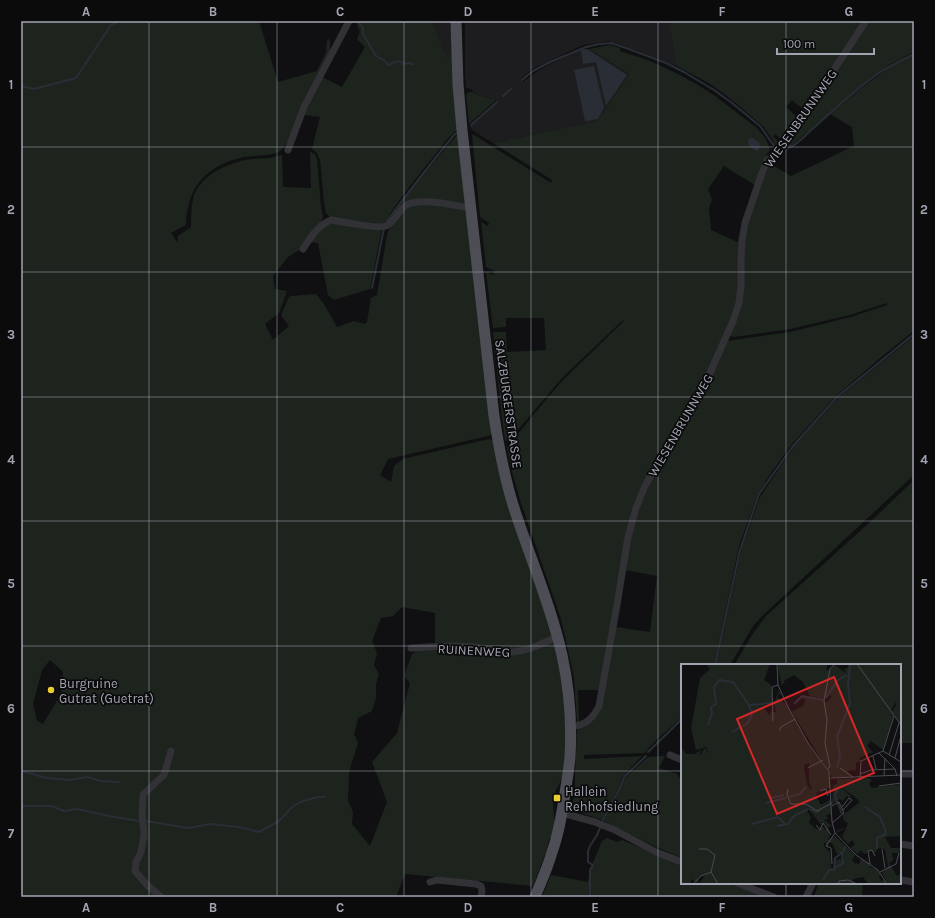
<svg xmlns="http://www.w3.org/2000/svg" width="935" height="918" font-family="Karla,sans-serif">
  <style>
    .built { fill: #1d1c1e }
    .green { fill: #1d241e; fill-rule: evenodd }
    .water { fill: #292e36 }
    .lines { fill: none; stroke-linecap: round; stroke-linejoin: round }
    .stream { stroke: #292e36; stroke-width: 2 }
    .minor { stroke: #313136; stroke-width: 7 }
    .primary { stroke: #4d4e55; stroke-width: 11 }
    .grid { fill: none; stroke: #a2a4b2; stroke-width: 1; stroke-opacity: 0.55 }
    .poi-dot { fill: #ebcf2f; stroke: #0b0b0c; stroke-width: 1.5 }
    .labels { text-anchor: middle; stroke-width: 3.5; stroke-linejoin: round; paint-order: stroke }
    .street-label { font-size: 13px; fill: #a2a4b2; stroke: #0b0b0c }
    .poi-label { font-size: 13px; fill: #a2a4b2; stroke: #0b0b0c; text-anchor: start }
    .inset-river { fill: none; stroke: #292e36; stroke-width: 2 }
    .inset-road { fill: none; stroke: #4a4b52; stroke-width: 1 }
    .view { fill: #d62828; fill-opacity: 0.15; stroke: #d62828; stroke-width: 2 }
    .inset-edge { fill: none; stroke: #a2a4b2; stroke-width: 2 }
    .neatline { fill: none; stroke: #a2a4b2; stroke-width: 1.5 }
    .grid-label { font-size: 13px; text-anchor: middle; font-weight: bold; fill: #a2a4b2 }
  </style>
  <rect width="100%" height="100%" fill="#101012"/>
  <path class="built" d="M432,21h19l2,33 -7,4z
    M465,21h203l9,45 -41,-16 -27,-9 -26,4 -51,24 -11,10 2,3 13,-10 16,-9 28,-13 9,-1 40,25 -32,47 -104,22 -21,-13 -2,-3 28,-25 -2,-2 -20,-5 -5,-6 -5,-1 -1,-12z"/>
  <path class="green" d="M21,21h238l19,61 39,-11 9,-18 1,-12 1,-2 2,2v11l-9,18 -2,5c-6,11 -11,22 -17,33 -4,9 -14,39 -22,43 -9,6 -25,4 -36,6 -37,8 -57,29 -58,68l-15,8 6,9 1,-6 13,-9c0,-9 0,-19 2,-28 6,-23 31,-34 52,-39 8,-2 17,-1 25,-2 4,-1 8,-2 12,-3l1,32 28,1 -1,-36 5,2 2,5 4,48 2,10 -1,3 -21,29 -13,8 -15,19 2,13 12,2 -8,22 -14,11 8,16 16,-14 -8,-11 8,-18 2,-1 25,-2 8,10 13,23 17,-6 11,3 2,-2 4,-24 6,-3 10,-60c4,-12 19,-30 32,-32 9,0 17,2 25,3 9,1 17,1 24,6l25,218 -2,5 -3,1 -100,23 -8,16 11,7 3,-16 9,-7 86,-20 3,1 2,2 6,32 14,45 38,113v3l-4,4 -23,9 -12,2 -34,-4 -24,-1h-20v-32l-33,-6 -9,9 -12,2 -9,23 5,12 -3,12 5,9 -3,10v14l-4,13 -14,7 -4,16 4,9 -9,29 -1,29 5,11 -1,12 18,22 17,-44 -15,-40 25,-29 13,-50 -6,-7 8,-22 7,-4 53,-2 27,5h26l27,-12 3,2 9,49 2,27v40l-3,18 -8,15 -2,13 2,20 -1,10 -5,4 -3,13 -13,34 -128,-12 -9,23h-375zM50,660l13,12 -2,22 -18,30 -6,-3 -4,-17 9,-34z
    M354,21h78l14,36 7,-3 6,76 -4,2 -6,5c-22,29 -47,56 -65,87l-47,-5 -7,-2 -4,-4 -2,-11 -4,-42 -3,-7 -5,-4 8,-32 -16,-2 18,-38 20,10 23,-40 -8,-8 3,-7 -4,-10z
    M668,21h197l-60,90 -13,-11 -6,7 10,9 1,-2 4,3 -19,23 -7,-6 -2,2 7,8 -3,3 -13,-20 -32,-27 -20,-15 -35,-19z
    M869,21h45v31l-23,12 -19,13 -43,36 -32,28 -10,7 -5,-1z
    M610,45l10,3v3l28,9 28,13 22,12 17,11 42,32 9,11 4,11 -4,5v5l-11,25 -31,-19 -16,23 4,11 -3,8 2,22 29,13 -2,53 -6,23 -41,89 -50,81 -41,201h-22l1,34 -2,-1 -3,-46 -13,-58 -40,-116 -9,-31 -5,-25 5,-6 37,-45 15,-17 60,-58 -1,-1 -60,57 -53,62 -3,2 -2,-2 -3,-20 -9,-87h13l1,20 39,-2 -2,-32h-38v9l-13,1 -7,-56 7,3 2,-4 -9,-4 -5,-45 7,4 1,-3 -9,-6 -8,-82h2l77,48 1,-3 -59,-37 104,-22 32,-47 -40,-25z
    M914,55v276l-29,23 -49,42 -44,48 -21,29 -14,23 -18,50 -25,119h-32v52c-12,12 -27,22 -37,36l-61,2v4l58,-3 -20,21 -2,8 -18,35 -26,-9 -4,-5 3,-14v-16l2,-46 9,-5 7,-7 23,-91 34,5 7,-56 -31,-6 4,-33 8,-29 16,-34 73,-133 63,-9 61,-15 36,-12v-2l-37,12 -60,14 -56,8 -5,-1 8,-20 6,-70 4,-20 22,-63 22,13 63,-30 -2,-19 -22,-13c27,-22 52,-45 84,-59z
    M469,92h4l3,3 20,5 -27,24 -3,-30z
    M460,134l7,66 -5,5 -49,-5 -24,21 23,-33 44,-52z
    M327,223l55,5 -12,61 -36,11 -6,-5 -10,-52 -9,-1z
    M914,336v139l-152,141 -9,10 -23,39h-14l26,-118 18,-50 35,-52 44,-48z
    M914,480v263h-14v-78h-166l20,-33 12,-16 103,-93z
    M665,756l-6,12 18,6 5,7v77l-26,-11 -52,-26 18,-35 3,-8 23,-21z
    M607,838l10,4 5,-2 60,25v18h45l39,14h-224l9,-22 37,7 2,-12 12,-29z
    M822,883h41l-1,14h-48l4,-12z"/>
  <path class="water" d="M587,49l40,26 -21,31 -10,-44 -13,2 -2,-14z
    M594,66l10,42 -6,11 -11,2h-2l-11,-51z
    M752,138l5,3 3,3 -1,6 -3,1 -7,-5 -1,-5 1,-2z"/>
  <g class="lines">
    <path class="stream" d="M358,21l5,7v6l13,22 9,5 3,4c6,-2 11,-6 16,-1l5,-1 4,1
      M522,80l11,-9 17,-9 36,-15 13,-3 12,-1 18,6 37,14 18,9 30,18 18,13 28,23 12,17 4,4
      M21,86l13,3 42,-11 35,-53 10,-4
      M503,96l8,-7
      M471,125l26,-23
      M782,149c11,0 21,-11 28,-18 22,-19 44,-41 69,-58 11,-7 23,-13 35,-19
      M387,221c22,-30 44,-58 67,-86l3,-2
      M372,288l12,-60
      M715,665l25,-115 19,-56 34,-48 44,-49 77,-63
      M648,752l34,-33
      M21,770l4,2 22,6 22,2 18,-3 14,4 18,1
      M21,806h30l13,5 13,-2 32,7 31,5
      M603,820l18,-34 3,-9 22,-21
      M146,821l42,7 22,-4 29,3 20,5 20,-11 12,-13 9,-6 17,-5h8
      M590,897v-27l3,-5 -5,-3v-11l2,-5 7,-11 3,-7"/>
    <path class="minor" d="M288,150l16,-43 45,-86
      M303,249c7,-11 15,-24 28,-29 6,1 12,2 18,3 9,1 28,6 37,3 7,-3 13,-15 19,-20 13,-10 50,0 66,2
      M411,648c21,-1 42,-3 62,-1 14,1 27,6 40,5 16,-1 30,-9 44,-15
      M570,726c15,1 23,-8 29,-20l18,-101 11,-68 8,-29 9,-22 13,-23 33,-51 10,-19 32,-72 6,-18 2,-17v-27l1,-19 3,-17 17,-50 5,-12 7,-8 10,-10 20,-27 50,-77 12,-18
      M670,755l12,5
      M900,774h14
      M562,813l33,9 20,8 41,22 26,10
      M900,844l14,2
      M900,880l14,2
      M430,882l7,-2 39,4 5,2 1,5 -1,6
      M737,883l37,14
      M161,897l-14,-12 -12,-14 1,-9 5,-10 3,-17 -2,-21 1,-19 9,-9 12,-11 7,-24
      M806,897l7,-14"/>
    <path class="primary" d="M456,21l2,63 4,46 32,286c5,33 11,66 22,98 15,46 35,92 46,141 7,32 10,68 8,102 -1,12 -3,24 -5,36 -3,20 -6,40 -13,59 -4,15 -11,30 -17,45"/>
  </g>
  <path class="grid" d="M149,21v876M277,21v876M404,21v876M531,21v876M658,21v876M786,21v644M21,147h893M21,272h893M21,397h893M21,521h893M21,646h893M21,771h661M900,771h14M786,883v14"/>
  <g class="poi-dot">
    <circle cx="51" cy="690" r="4"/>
    <rect x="553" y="794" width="8" height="8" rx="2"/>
  </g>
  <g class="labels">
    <g class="street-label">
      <text transform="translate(800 118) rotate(-55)" y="5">WIESENBRUNNWEG</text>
      <text transform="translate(509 404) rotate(82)" y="5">SALZBURGERSTRASSE</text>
      <text transform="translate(680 425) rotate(-60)" y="5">WIESENBRUNNWEG</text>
      <text transform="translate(474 650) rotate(3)" y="5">RUINENWEG</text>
    </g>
    <g class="poi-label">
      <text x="59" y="688">Burgruine<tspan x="59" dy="15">Gutrat (Guetrat)</tspan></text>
      <text x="565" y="796">Hallein<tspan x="565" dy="15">Rehhofsiedlung</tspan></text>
    </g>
  </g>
  <g transform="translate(681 664)">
    <rect width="220" height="220" fill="#101012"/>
    <path d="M25,0h64l-6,16 7,5 3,21 -4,-4 -7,5 6,8 4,-7v4h3l-2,-8 5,-14 2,5 -3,-1v4l8,6 21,38 22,31 2,14 -14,5 -1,4 5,9 10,-6v15l-5,1 2,4 -4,1 8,6 -4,1 2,8 -2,5 7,-4 20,19 -3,5 2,3 5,1 2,-5 10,6 -2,2 7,2 5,6 -2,1 2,5 3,-1 3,4h-19l-5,-7 -9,2 -2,3 2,2h-155l7,-10 -8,4 1,6 -8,-5v5h-10v-137l5,7h9l6,-4 -2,6 6,-8 5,7 -4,-8 -10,3 -5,-22 9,-50 10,-9zM128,99v18l3,9 -4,-3 -4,-18 1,-5zM128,145l12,16 1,-3 4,2v6l-5,-4 -1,4 -4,-1 -7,-6 2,-6 -4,-6zM143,178l4,5v-5l4,1 5,11 5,-1 2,4 -2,6 -1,-5 -6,3 -1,9 -3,-3 -1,-15 -6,-6zM96,0h51l-2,5 3,2 6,-6 12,9 -3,-5 4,-1v-4h53v60l-9,-12 5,-9h-2l-4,7 2,6 -10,34 -12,-9 -4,5 6,6 -14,6 2,3 -5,2v7l-9,1 6,6h-21l-40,-65 12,-7 1,-6 -5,-1 2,-2 13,1 12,5 5,-6 -4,-2 -4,6 -7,-3 -7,-1 -7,-14 -9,-7 -9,5 -3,6zM187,114l4,2 -3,4 2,4 30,-4v52l-16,1 6,11h9l-1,5h-7l1,7 -4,3 8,13 3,-2 1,10h-13l-6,-11 6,-6 -3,-18 -7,-1 -4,6 -2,-4 -8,4 -3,-4 -4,4 -6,-6 4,-4 -3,-4 -4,4 -6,-7 4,-9 -10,5 2,-3 8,-2 2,-5 -4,-2 -1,-6 17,-13 5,5 -11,-11 -14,-9 11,9 -2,2 -2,-2 -5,5 -3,-2 -7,6 1,-20 4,-1v-5z" fill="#1d241e" fill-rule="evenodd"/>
    <path class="inset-river" d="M145,34l12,-18 9,-5M113,40l8,-8 22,4M27,61l4,-12 -1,-6 5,-3 -2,-17 5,-7 14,2 16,23 23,-2M51,68l16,-9 4,-9 -3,-9M156,104l3,-11 -3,-21 13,-32 -2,-19 2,-21M157,123l-3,9 7,18M108,133l11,-3 6,-7M90,134l13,-3M85,139l20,-5M184,143l15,10 5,12 1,5 -9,4v11M128,145l7,3 4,-2M71,160l26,-7 8,8M96,162l11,-2 6,-8 14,-7M154,204l8,-5 -1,-10M142,216l6,-10h5l1,-12 8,-6 2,-6"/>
    <path class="inset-road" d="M96,0l1,21 10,22 20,36 21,29 3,50 3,11 21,22 22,15 9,14M176,0l44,61M92,57l-1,-34 6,-2M98,67l2,-4 14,-8M202,87l18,11M198,89l16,16 2,7M208,91l10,-32M192,92l3,13M214,94l5,-19M127,104l15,-8M159,104l13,9M147,105l2,-3 -5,-23 2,-23 -3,-19 6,-32 5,-5M179,110l11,-4 24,-1M203,112l1,-18M150,114l70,-3M179,114l1,-17 22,-10 11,-35M198,122l22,-3M107,125l-1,6 4,9h15l11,7 15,-8M139,127l6,-2 2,7M151,142l7,-4 5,11 -12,10M161,143l7,-9 3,2M162,146l9,-10M135,161l4,5 3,-7 8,12M220,178v35M18,185h8l8,6 -4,17M201,185l3,19M151,200l-1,-16 -5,-2 9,-13M189,200l-2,-13 4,-1 3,6M199,208l16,-8 3,-11M13,219l7,-7 10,-4 7,12M157,220l1,-3 9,-1 9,4"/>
    <path class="view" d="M153,13l40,96 -97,41 -40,-95z"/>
    <rect width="220" height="220" class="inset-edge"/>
  </g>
  <rect width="935" height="918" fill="none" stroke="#0b0b0c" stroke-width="44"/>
  <path d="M777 48v6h97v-6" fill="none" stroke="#a2a4b2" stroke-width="2"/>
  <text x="783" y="48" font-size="12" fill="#a2a4b2" stroke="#0b0b0c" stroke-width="3" paint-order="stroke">100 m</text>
  <rect x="22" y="22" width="891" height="874" class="neatline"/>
  <g class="grid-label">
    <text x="86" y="16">A</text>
    <text x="213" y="16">B</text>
    <text x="340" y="16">C</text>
    <text x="468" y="16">D</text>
    <text x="595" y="16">E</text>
    <text x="722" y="16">F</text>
    <text x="849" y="16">G</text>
    <text x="11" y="89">1</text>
    <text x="924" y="89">1</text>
    <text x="11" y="214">2</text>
    <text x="924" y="214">2</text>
    <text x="11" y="339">3</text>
    <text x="924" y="339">3</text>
    <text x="11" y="464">4</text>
    <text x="924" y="464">4</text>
    <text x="11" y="588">5</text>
    <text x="924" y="588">5</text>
    <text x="11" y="713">6</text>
    <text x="924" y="713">6</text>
    <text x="11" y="838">7</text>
    <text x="924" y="838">7</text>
    <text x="86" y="912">A</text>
    <text x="213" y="912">B</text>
    <text x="340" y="912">C</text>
    <text x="468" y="912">D</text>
    <text x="595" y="912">E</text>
    <text x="722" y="912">F</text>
    <text x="849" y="912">G</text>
  </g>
</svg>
